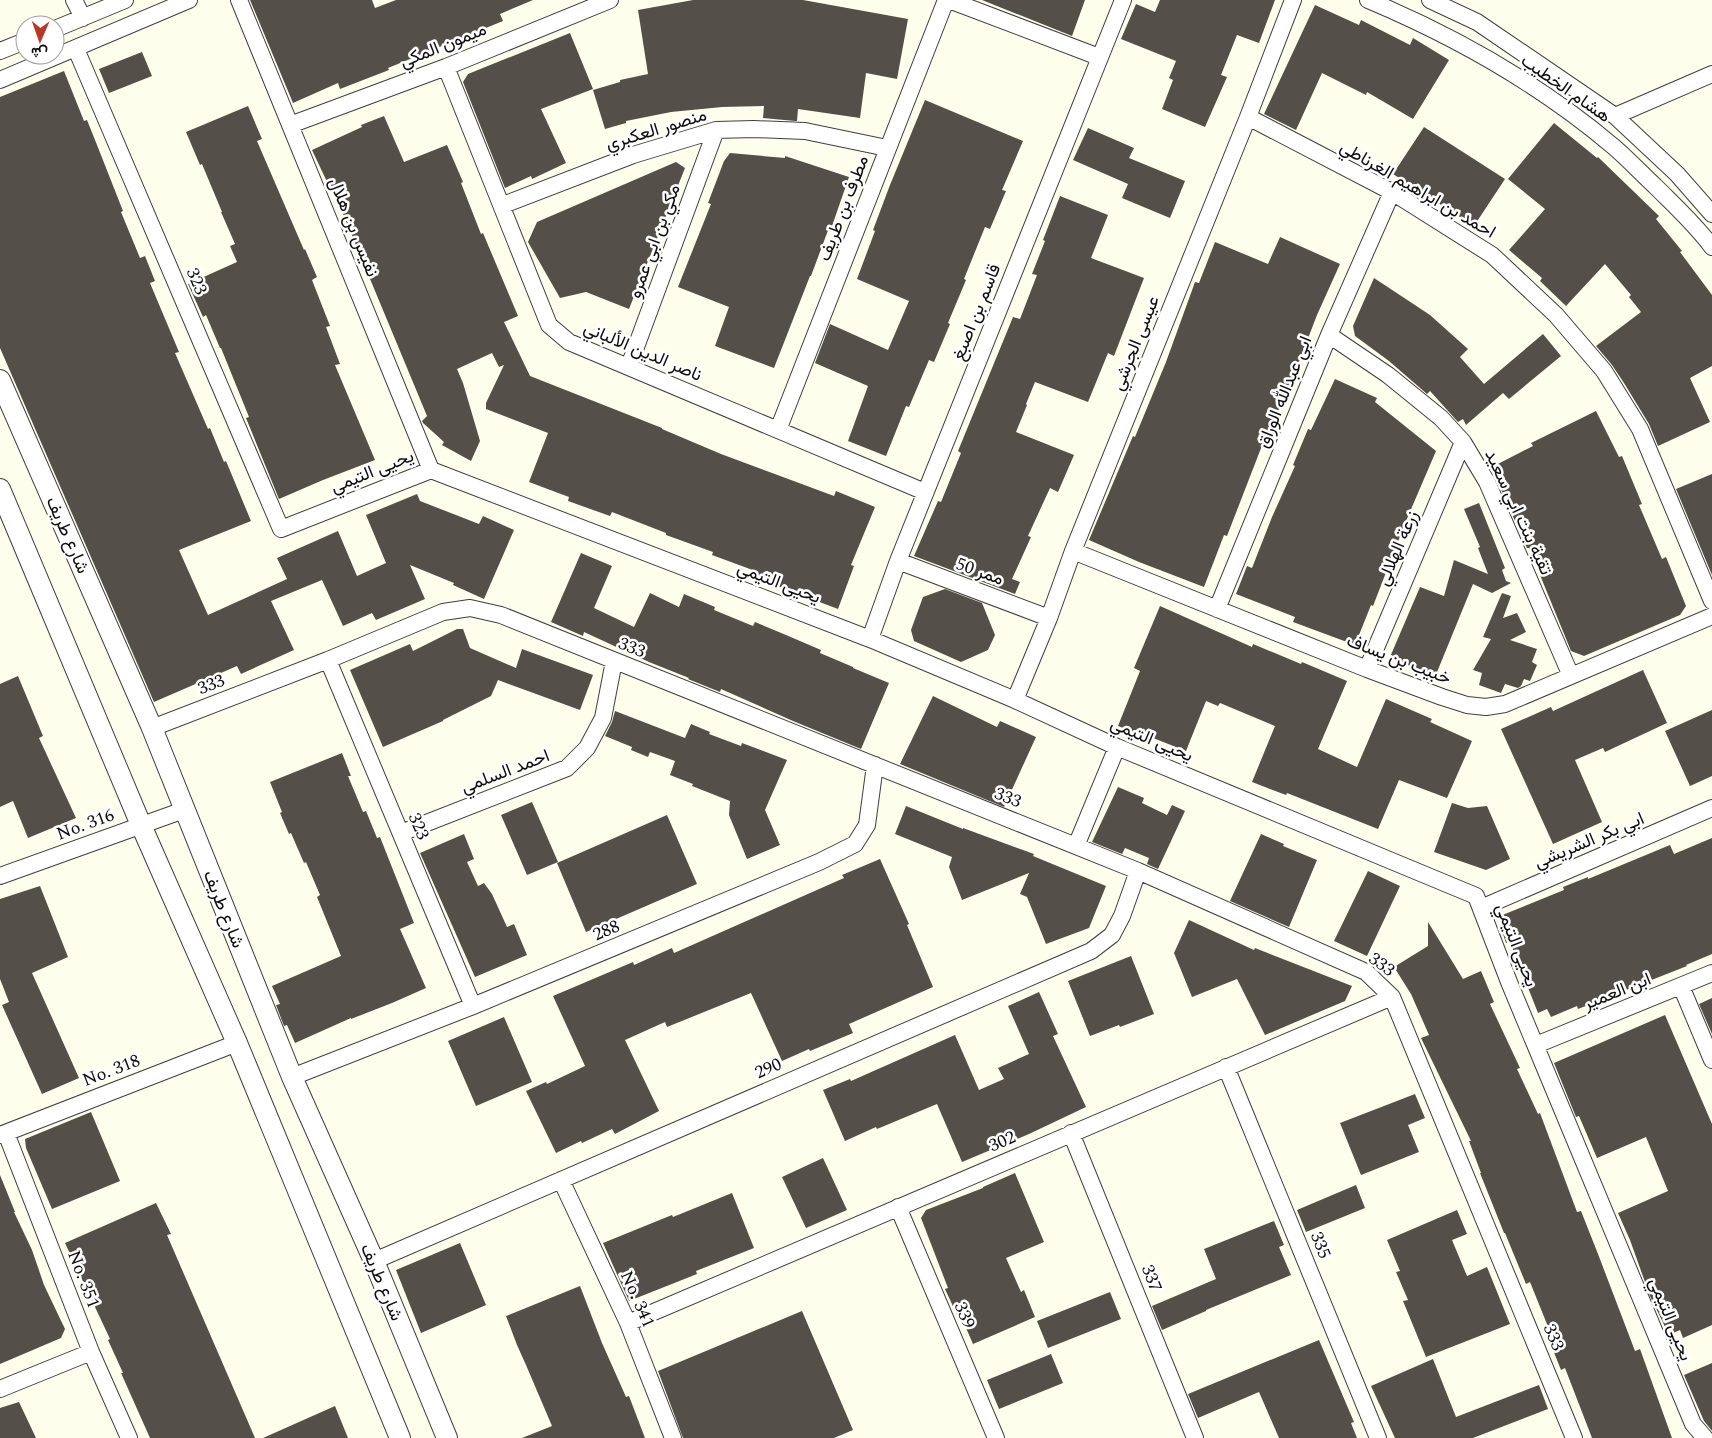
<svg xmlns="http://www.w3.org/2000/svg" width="1712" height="1438" font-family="Spectral,Vazirmatn,serif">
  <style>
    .building { fill: #544f49 }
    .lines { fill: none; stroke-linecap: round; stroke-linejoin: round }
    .minor-casing { stroke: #3f3f3f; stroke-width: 18 }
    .tertiary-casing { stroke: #3f3f3f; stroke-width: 22 }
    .minor { stroke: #fff; stroke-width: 16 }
    .tertiary { stroke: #fff; stroke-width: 20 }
    .labels { text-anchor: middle; stroke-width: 5; stroke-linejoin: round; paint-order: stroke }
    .street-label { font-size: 18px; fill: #0c0c0c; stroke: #fff }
  </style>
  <rect width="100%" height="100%" fill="#fefeec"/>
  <path class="building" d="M250,0h122l3,8 21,-8h137l-33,14 3,7 -115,47 1,2 -49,19 -2,-6 -45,20z
    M693,0h110l105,19 -11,60 -31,-6 -6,45 -62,-9 -1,12h-2l-32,-3 1,-12 -42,1 -51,5 -45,9v2l-21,6 -12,-39 27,-8v-2l28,-6 -10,-64z
    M982,0h103l-13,36z
    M1160,0h115l-16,43 -22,-8 -16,40 6,2 -22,50 -43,-18 11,-29 -4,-2 7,-17 -55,-22 15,-35 19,8z
    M1315,5l44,20 2,-5 49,25 3,-7 36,22 -36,59 -46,-27 -1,3 -44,-22 -26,57 -32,-16z
    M570,33l23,56 -52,20 25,54 -34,16 -1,-3 -26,12 -42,-106 5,-8z
    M142,52l10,24 -43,17 -10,-24z
    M64,71l20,50 3,-1 10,25 26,66 -2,1 19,46 5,-2 10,25 -5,2 29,69 -4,1 33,76 2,-1 14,34 2,-1 25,60 -72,29 29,65 79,-36 -10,-21 61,-27 19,45 29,-13 -20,-48 51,-21 3,7 59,23 4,-8 31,14 -30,69 -31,-14 1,-2 -44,-18 15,34 -49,21 -4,-7 -29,13 -21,-46 -51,21 23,49 -53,24 -4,-8 -83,36 -154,-354v-251z
    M925,100l98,41 -21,49 4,1 -16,38 -5,-2 -21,52 2,1 -18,43 2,1 -16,38 -5,-2 -20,47 -3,-1 -20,50 -38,-15 20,-55 -53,-23 15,-39 58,26 21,-49 -52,-22 18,-48 -2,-1 17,-45z
    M248,106l14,33 -5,2 47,109 1,-1 12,28 -5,3 18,46 -4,1 14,37 -5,1 40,95 -52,20 -44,19 -33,-81 3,-1 -28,-69h-1l-14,-33 -3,2 -15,-33 49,-22 -7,-16 5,-2 -14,-32h1l-20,-48 -2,1 -14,-33z
    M384,116l20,46 43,-17 16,37 -2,1 20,51 2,-1 35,83 -14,6 26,54 132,52v1l59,25 113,42 2,-5 39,16 -24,58 3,1 -16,43 -82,-31 2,-6 -46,-17 1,-3 -47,-17v-2l-54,-21 -2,4 -42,-15 1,-4 -40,-15 19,-49 -62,-24v-6l18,-38 -5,2 -7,-14 -35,16 6,14 17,58 -9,20 -29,-16 2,-3 -21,-19 -1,-2 5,-5 -96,-231 -2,1 -17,-36 50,-23 -1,-2z
    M1554,123l43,35 1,-1 61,59 -3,3 26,32 -2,1 32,43v71l-22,12 20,44 -52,24 -9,-22 -25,-41 -12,-18 -16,-19 45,-34 -12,-15 2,-2 -26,-31 -39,42 -26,-25 2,-3 -33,-28 36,-41 -37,-30z
    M1424,127l81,52 -31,47 -81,-52z
    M1088,128l46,20 -5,10 56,23 -15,37 -48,-20 6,-14 -55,-24z
    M730,153l55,5v-2l64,21 -17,49 -2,-1 -19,51h-1l-36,92 -59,-22 14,-39 -51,-20 33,-83 -3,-1 16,-42z
    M676,162l9,6 -56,141 -43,-17 -26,6 -32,-56 9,-20z
    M1060,196l48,19 -17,43 53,20 -30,78 -6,-3 -20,49 -53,-20 -9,22 1,1 -11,27 58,23 -16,37 -8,-4 -22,48 3,1 -19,42 8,3 -5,12 -101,-38 24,-55 3,1 20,-49 -3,-2 55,-134 7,2 17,-44 -5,-1 13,-33 -2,-1z
    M1280,237l60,27 -23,51 -33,86h-2l-17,43 -2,-1 -36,93 -3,-1 -20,52 -65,-25 -50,-22 44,-104 2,1 31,-75 29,-80 4,1 16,-41 53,22z
    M1374,278l56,37 38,34 -8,8 24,27 59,-50 18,22 -52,43 -6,-6 -37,32 -3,-6 -5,3 -28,-31 -3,3 -38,-33 -34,-25 -2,-10z
    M1335,379l42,19 -2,4 61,49 -30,70 -33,85 -2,-1 -16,40 -62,-23 2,-5 -59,-23 11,-28 5,2 20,-51 23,-51 -2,-1 15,-36 3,1z
    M1596,411l23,46 3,-1 20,48 -3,1 23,54 4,-2 20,49 -6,9 -96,41 -13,-5 -42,-103h-2l-31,-70 -6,-10 43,-22 -2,-3z
    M1712,474v101l-36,-86z
    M1479,503l26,65 -3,2 4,11 5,2 -19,10 -19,-9 -38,93 -45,-20 30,-70 24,9 10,-36 34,14 -10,-26 2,-1 -16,-38z
    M581,553l31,13 -18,42 40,19 16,-34 29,14 5,-13 31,13 -1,3 39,16 2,-4 31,13 35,15 -1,3 33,14v1l36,15 -28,66 -68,-28 -72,-32 -1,3 -32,-13 1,-1 -40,-16 -65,-30 -1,4 -32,-14z
    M945,589l37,14 13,32 -7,15 -27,12 -47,-21 -3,-11 12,-33z
    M1502,593l9,3 -8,22 14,-5 9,19 -16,8 27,9 -5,13 5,3 -7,16 -6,-2 -3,7 -3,2 -13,-4 -4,9 -22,-8 3,-12 -9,-3 18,-31 -8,-2z
    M1160,606l92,41 1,-3 48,20 1,-2 45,19 -29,68 39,18 29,-68 46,20 -2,3 42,19 -25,57 -48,-18 -21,49 -91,-36 -1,2 -34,-13 23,-56 -55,-23 -2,3 -12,-5 -20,50 -38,-15v2l-30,-12 22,-55 -6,-3z
    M457,629h6l7,19 46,20 6,-19 71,26 -13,35 -82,-30 -7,16 -48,24v1l-60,26 -33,-77 60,-26 3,7z
    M1643,670l24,53 -62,29 -2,-4 -28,12 27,62 -49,22 -52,-115 50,-22 2,4z
    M18,676l25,60 -4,2 37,80 -48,20 -15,-37 -13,6v-123z
    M933,696l64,31 3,-6 36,16 -32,70 -104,-43z
    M1712,710v66l-22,10 -25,-55z
    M615,711l70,27 6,-14 19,8 -1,2 32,12 1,-3 45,17 -22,50 15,35 -33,14 -18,-44 1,-14 -38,-15 1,-2 -23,-9 5,-14 -25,-9 -2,5 -17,-7 1,-3 -27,-11 7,-14z
    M342,753l9,23h-3l15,36 3,-1 11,27 3,-1 34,86 -14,6 26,59 -34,15 -41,16v-1l-56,25 -8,-18 -3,1 -8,-21 4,-1 -8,-18 69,-30 -24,-59 3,-2 -14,-33 -2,1 -13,-30 -2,1 -9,-21 2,-1 -12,-30z
    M1118,787l26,11 -2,5 25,12 5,-10 13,6 -27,58 -11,-5 2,-6 -24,-10 -3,6 -30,-12z
    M532,802l26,60 -31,13 -26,-60z
    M1452,803l16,5 19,-2 23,53 -24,11 -52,-18z
    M906,806l57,23v-1l71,26 -1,2 73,30 -17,42 -43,16 -19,-47 -7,-3 9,-21 -67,27 -13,-33 3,-10 -57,-23z
    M667,815l30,69 -111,48 -29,-69z
    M464,834l10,25 -7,3 11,24 6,-3 8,11 15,33 7,-3 13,31 -52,22 -55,-124z
    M1261,834l23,10 -1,2 34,14 -28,67 -59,-26z
    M1712,838v116l-26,11 1,1 -109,43 -1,-3 -26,11 -4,-8 -9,4 -28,-71 -4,1 -6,-18v-9l64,-26 -1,-3 25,-10v2l82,-34 4,9z
    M880,859l29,65 -2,1 26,62 -84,37 4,9 -43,18 -1,-2 -27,12 -31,-68 -84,34 -2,-5 -40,18 34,71 -44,23 -3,-5 -30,14 -1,-2 -25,12 -30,-62 20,-9 1,2 38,-18 -32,-70 80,-34 1,3 38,-17 2,5 170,-75 -2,-3z
    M1368,871l32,15 -33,70 -33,-15z
    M40,886l28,71 -36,16 47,105 -37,16 -40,-89 7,-3 -9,-23v-80z
    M1189,920l65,30 1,-2 97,38 -7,15 -80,34 -28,-56 -45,18 -18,-44z
    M1428,922l35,57 18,-8 13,31 -4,2 30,64 -3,1 21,45 2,-1 37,99 4,-1 17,43 37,97 5,-2 32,89h-80l-27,-70 -4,2 -10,-25 4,-1 -25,-62 -4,2 -21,-51h-1l-24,-60h1l-12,-32h2l-50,-103 8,-3 -18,-41 -17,-27 34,-21z
    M1131,956l23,58 -34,13 -1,-2 -29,11 -22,-55z
    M1039,992l19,42 -5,2 33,71 -57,27 -67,28 -25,-58 -60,25 -1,-2 -31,14 -22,-51 27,-11 1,2 104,-46 24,55 25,-11 -6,-11 31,-14 -21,-48z
    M1712,998v36l-13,-30z
    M1665,1015l47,109v201l-29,13 -3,-8 -11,5 -19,-39 -20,-56 -12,-27 50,-22 -22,-54 -49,21 -18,-42 -3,1 -22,-54z
    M504,1017l28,65 -56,24 -28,-65z
    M1415,1094l10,24 -17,7 11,27 -58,23 -21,-52z
    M91,1112l29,69 -68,28 -26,-61 -1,-9z
    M823,1158l24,52 -41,18 -24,-51z
    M1015,1173l29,69 -38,16 15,34 3,-2 11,27 -62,27 -13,-30 -3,1 -12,-26 3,-1 -27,-70 5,-8 57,-22v-1z
    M0,1175l15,37h-1l18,38 12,35 21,44 -4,9 -61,26z
    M1356,1185l9,23 -59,24 -9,-22z
    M732,1193l22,55 -58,23 1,3 -68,27 -26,-58 69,-28 1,2z
    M156,1203l15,31 -4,1 88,203h-105l-29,-65h2l-15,-33 2,-1 -45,-96z
    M1457,1210l10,24 -15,6 15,36 20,-9 23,57 -84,33 -23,-56 5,-1 -12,-28 4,-1 -13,-31z
    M1274,1221l10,24 -5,2 12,28 -85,35v1l-44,19 -10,-24 64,-27 -12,-30z
    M460,1243l26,62 -65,28 -25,-63z
    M580,1286l22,57 24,54 3,-1 16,42h-123l30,-12 -26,-61 -9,-20 -11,-29z
    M1110,1292l11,27 -73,29 -11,-27z
    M802,1311l51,119 -19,8h-151l-25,-67z
    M1319,1340l35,82 -3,1 6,15h-78l-20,-46 -61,26 -10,-24z
    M1051,1354l12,29 -64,26 -12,-29z
    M1433,1359l23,58 83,-32 9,24 -75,29h-78l-24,-52z
    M1712,1363v68l-8,-10 -20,-46z
    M19,1402l17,36h-36v-30z
    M335,1406l13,32h-85z"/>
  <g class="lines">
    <defs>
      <path id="minor" d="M74,0l9,18
        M239,0l192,470
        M949,0l150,57
        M1368,0c88,37 173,85 246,147 14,12 27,26 41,39 20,20 40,38 57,61
        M1430,0l47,22 138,94 62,58 35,40
        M55,29l70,-29
        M76,49l205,480 150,-59 439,169 145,61 102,47 359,149 33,86 184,442 12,14
        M0,51l25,-10
        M446,67l103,258 20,17 356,150
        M0,80l189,-80
        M1615,116l97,-42
        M1248,117l144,75 100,63 64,60 48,56 36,58 72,172
        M290,125l156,-58 164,-67
        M503,205l130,-50 83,-25 38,-1 51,2 82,17
        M1329,335l59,40 53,43 22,24 24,40 84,194
        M629,366l87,-236
        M778,430l168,-430
        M1073,551l294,118 75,28 25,8 19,2 19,-3 207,-88
        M898,561l151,57
        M1217,609l112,-274 63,-143
        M870,639l28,-78 225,-561
        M328,660l145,346
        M1367,669l96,-227
        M1015,700l34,-82 24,-67 175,-434 45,-117
        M152,728l176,-68 115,-48 27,-4 31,7 637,256 228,101 26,25 182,441
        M401,833l166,-65 20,-20 16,-30 11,-57
        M1076,846l41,-99
        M0,876l184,-66
        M1481,908l231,-100
        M1681,986l31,74
        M1536,1045l176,-72
        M1226,1067l152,371
        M292,1077l181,-71 346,-144 36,-18 12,-19 8,-60
        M6,1133l85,219 38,86
        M1071,1133l124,305
        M0,1135l237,-92
        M561,1180l67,143 45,115
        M898,1207l98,231
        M374,1261l717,-310 21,-16 10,-19 16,-45
        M628,1323l764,-326
        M0,1389l91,-37"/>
      <path id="tertiary" d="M0,380l152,348 140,349 82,184 73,177
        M0,489l141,336 96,218 163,395"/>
    </defs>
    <use href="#minor" class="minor-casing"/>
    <use href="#tertiary" class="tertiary-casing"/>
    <use href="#minor" class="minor"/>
    <use href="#tertiary" class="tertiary"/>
  </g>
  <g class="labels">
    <g class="street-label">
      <text transform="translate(443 45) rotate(-22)" y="6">ميمون المكي</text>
      <text transform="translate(1566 88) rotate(35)" y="6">هشام الخطيب</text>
      <text transform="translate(656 129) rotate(-17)" y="6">منصور العكبري</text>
      <text transform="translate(1418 189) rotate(30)" y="6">احمد بن ابراهيم الغرناطي</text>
      <text transform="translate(843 208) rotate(-69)" y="6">مطرف بن طريف</text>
      <text transform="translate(354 227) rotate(68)" y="6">نفيس بن هلال</text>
      <text transform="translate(654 241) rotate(-70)" y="6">مكي بن ابي عمرو</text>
      <text transform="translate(197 281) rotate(67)" y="6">323</text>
      <text transform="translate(976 312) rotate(-68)" y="6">قاسم بن اصبغ</text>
      <text transform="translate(1135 343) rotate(-68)" y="6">عيسى الجرشي</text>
      <text transform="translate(643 351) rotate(23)" y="6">ناصر الدين الألباني</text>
      <text transform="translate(1284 392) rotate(-68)" y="6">ابي عبدالله الوراق</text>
      <text transform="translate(372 471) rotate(-22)" y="6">يحيى التيمي</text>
      <text transform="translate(1519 512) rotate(65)" y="6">تقية بنت ابي سعيد</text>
      <text transform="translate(68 535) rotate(66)" y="6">شارع طريف</text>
      <text transform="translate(1397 548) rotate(-67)" y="6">زرعة الهلالي</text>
      <text transform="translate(980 571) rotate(20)" y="6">ممر 50</text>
      <text transform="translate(779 582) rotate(21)" y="6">يحيى التيمي</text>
      <text transform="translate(632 647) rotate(22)" y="6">333</text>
      <text transform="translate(1399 659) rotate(21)" y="6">خبيب بن يساف</text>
      <text transform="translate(211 684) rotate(-21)" y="6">333</text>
      <text transform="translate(1152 739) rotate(23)" y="6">يحيى التيمي</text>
      <text transform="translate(505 771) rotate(-21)" y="6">احمد السلمي</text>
      <text transform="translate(1008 797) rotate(22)" y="6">333</text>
      <text transform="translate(85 824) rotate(-20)" y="6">No. 316</text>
      <text transform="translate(419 826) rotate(67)" y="6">323</text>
      <text transform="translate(1589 840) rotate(-23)" y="6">ابي بكر الشريشي</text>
      <text transform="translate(224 909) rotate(68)" y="6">شارع طريف</text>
      <text transform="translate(606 930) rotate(-23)" y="6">288</text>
      <text transform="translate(1517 945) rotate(69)" y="6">يحيى التيمي</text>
      <text transform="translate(1382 964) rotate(37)" y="6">333</text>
      <text transform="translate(1617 991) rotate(-22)" y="6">ابن العمير</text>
      <text transform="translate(768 1068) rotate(-23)" y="6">290</text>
      <text transform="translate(111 1070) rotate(-21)" y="6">No. 318</text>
      <text transform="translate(1002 1141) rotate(-23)" y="6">302</text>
      <text transform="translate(1321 1245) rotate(68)" y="6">335</text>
      <text transform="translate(1152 1278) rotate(68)" y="6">337</text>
      <text transform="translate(84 1279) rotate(69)" y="6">No. 351</text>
      <text transform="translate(382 1282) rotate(67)" y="6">شارع طريف</text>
      <text transform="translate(638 1299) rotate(66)" y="6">No. 341</text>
      <text transform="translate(965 1315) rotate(67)" y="6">339</text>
      <text transform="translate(1671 1319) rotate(68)" y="6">يحيى التيمي</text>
      <text transform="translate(1554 1337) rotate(67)" y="6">333</text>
    </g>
  </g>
  <g transform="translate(40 40) rotate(182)"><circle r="24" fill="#ffffff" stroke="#9e9e9e"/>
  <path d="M0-4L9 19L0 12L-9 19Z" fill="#b73a29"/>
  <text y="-8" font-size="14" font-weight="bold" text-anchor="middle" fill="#0c0c0c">ش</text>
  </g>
</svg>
